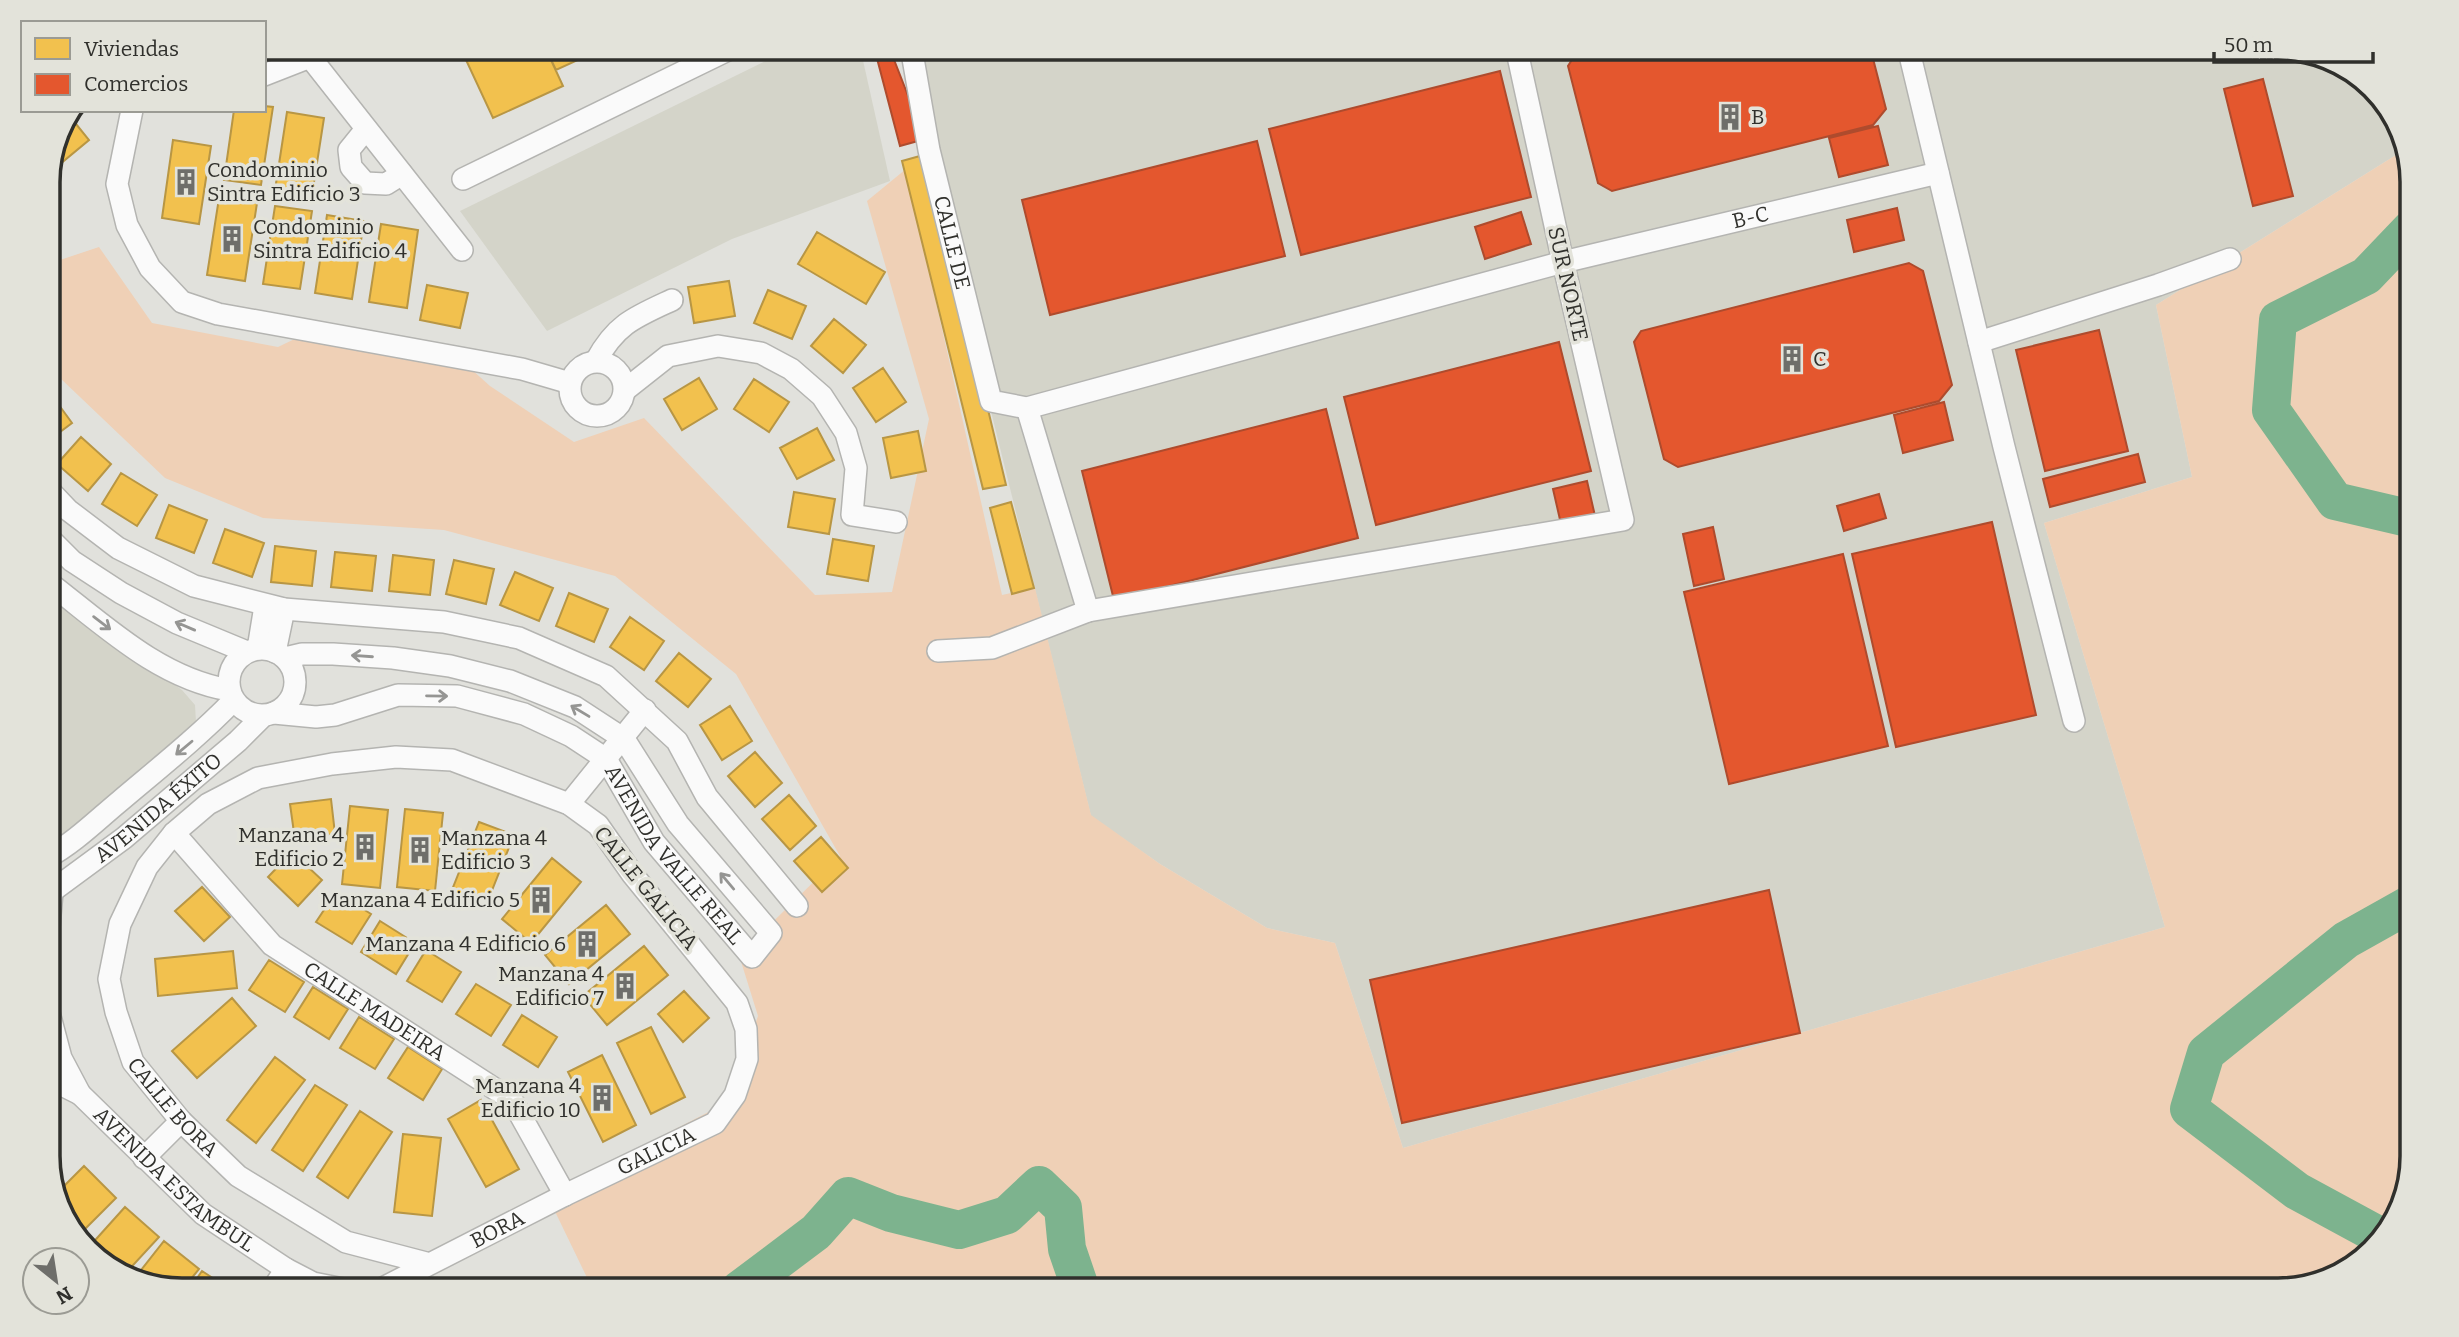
<svg xmlns="http://www.w3.org/2000/svg" width="2459" height="1337" font-family="Bitter,serif">
  <style>
    .built { fill: #d4d4c9 }
    .green { fill: #efd0b6 }
    .homes { fill: #f2c14e; stroke: #b89644; stroke-width: 2 }
    .shops { fill: #e4572e; stroke: #ae4b2d; stroke-width: 2 }
    .lines { fill: none; stroke-linecap: round; stroke-linejoin: round }
    .river { stroke: #7db38e; stroke-width: 38 }
    .street-casing { stroke: #b4b4b1; stroke-width: 24 }
    .street { stroke: #fafafa; stroke-width: 21 }
    .oneway { stroke: #959593 }
    .labels { text-anchor: middle; stroke-width: 7; stroke-linejoin: round; paint-order: stroke }
    .poi-label { font-size: 21px; fill: #30302c; stroke: #e3e3da; text-anchor: start }
    .street-label { font-size: 21px; fill: #30302c; stroke: #e3e3da }
    .rim { fill: none; stroke: #30302c; stroke-width: 3.5 }
  </style>
  <rect width="100%" height="100%" fill="#e1e1dc"/>
  <path class="built" d="M794,47h66l30,134 -158,58 -185,92 -87,-120z
    M901,47h1377l59,14 52,46 15,43 -248,155 36,172 -148,46 121,404 -762,221 -68,-205 -68,-15 -107,-64 -69,-48z
    M48,591l134,99 13,15 1,17 -114,101 -34,22z"/>
  <path class="green" d="M2404,150l7,23 1,983 -14,59 -46,52 -74,23h-1685l-46,-95 181,-93 30,-86 -19,-61 101,-99 -104,-182 -121,-98 -171,-46 -181,-12 -98,-40 -106,-101 -11,-20v-93l51,-17 53,76 126,24 27,-13 165,34 20,18 84,56 70,-24 171,177 77,-3 37,-173 -62,-218 39,-32 96,426 33,-7 56,227 69,49 107,64 68,15 68,205 762,-221 -121,-404 148,-46 -36,-172z"/>
  <path class="homes" d="M460,47h85l18,39 -70,32z
    M545,47h58l1,1 -48,22z
    M264,106l9,1 -12,78 -37,-5 10,-70h30z
    M287,112l37,6 -12,77 -37,-5z
    M72,119l17,21 -41,34v-1z
    M173,140l38,6 -12,78 -37,-6z
    M927,154l79,331 -23,4 -81,-328z
    M219,198l38,5 -12,78 -38,-6z
    M275,206l37,5 -12,78 -37,-5z
    M327,215l37,6 -12,78 -37,-6z
    M381,224l37,6 -11,78 -38,-6z
    M817,232l68,40 -19,32 -68,-40z
    M729,281l6,35 -41,7 -6,-36z
    M427,285l41,8 -8,35 -40,-8z
    M768,290l38,16 -14,33 -38,-16z
    M834,319l32,26 -23,28 -32,-27z
    M883,368l23,34 -30,20 -23,-34z
    M699,378l18,31 -35,21 -18,-31z
    M754,379l35,23 -20,30 -35,-23z
    M48,390l24,33 -24,18z
    M817,428l17,32 -37,19 -17,-31z
    M918,431l8,40 -35,7 -8,-40z
    M81,437l30,27 -23,27 -31,-27z
    M121,473l36,22 -20,31 -35,-22z
    M794,492l41,7 -6,35 -41,-7z
    M1011,502l23,86 -22,6 -22,-86z
    M169,505l38,15 -13,33 -38,-15z
    M225,529l39,14 -12,34 -39,-14z
    M833,539l41,7 -6,35 -41,-7z
    M275,546l41,5 -4,35 -41,-4z
    M335,552l41,4 -4,35 -41,-4z
    M393,555l41,5 -4,35 -41,-4z
    M454,560l40,9 -8,35 -40,-10z
    M515,572l38,16 -14,33 -39,-16z
    M569,593l39,16 -14,33 -38,-16z
    M630,617l34,24 -20,29 -34,-23z
    M679,653l32,26 -23,28 -32,-26z
    M730,706l22,35 -30,19 -22,-35z
    M755,752l27,31 -27,24 -27,-31z
    M789,795l27,31 -26,24 -28,-31z
    M331,799l4,35 -40,6 -5,-36z
    M350,806l38,4 -8,78 -38,-4z
    M405,809l38,4 -8,78 -38,-4z
    M479,822l35,13 -29,73 -35,-13z
    M821,837l27,31 -26,24 -28,-31z
    M292,852l30,28 -24,26 -30,-29z
    M552,858l29,24 -50,61 -29,-24z
    M202,887l28,30 -26,24 -29,-30z
    M336,892l35,22 -19,30 -36,-22z
    M606,905l24,29 -61,50 -24,-29z
    M380,921l35,22 -19,31 -35,-22z
    M644,946l24,29 -61,50 -24,-29z
    M426,950l35,22 -19,30 -35,-21z
    M233,951l4,37 -79,8 -3,-37z
    M269,960l35,22 -19,30 -36,-22z
    M476,984l35,21 -20,31 -35,-22z
    M313,987l35,22 -19,30 -35,-22z
    M684,991l25,27 -26,24 -25,-28z
    M232,998l24,28 -59,52 -25,-27z
    M522,1015l35,22 -19,30 -35,-22z
    M359,1017l35,22 -19,30 -35,-21z
    M651,1027l34,70 -34,17 -34,-71z
    M408,1047l34,22 -19,31 -35,-22z
    M602,1055l34,70 -33,17 -35,-70z
    M275,1057l30,23 -49,63 -29,-23z
    M315,1085l32,20 -44,66 -31,-21z
    M481,1100l38,69 -33,18 -38,-68z
    M360,1111l32,21 -44,66 -31,-21z
    M403,1134l38,4 -9,78 -38,-4z
    M48,1141l10,5 -10,17z
    M84,1166l32,32 -39,39 -7,-7 -13,-37z
    M125,1207l34,30 -36,39 -34,-29z
    M164,1241l35,28 -17,21 -48,-11z
    M202,1271l29,19h-42z"/>
  <path class="shops" d="M874,47h15l36,92 -25,7z
    M1604,47h266l16,62 -13,16 -261,66 -14,-8 -30,-117 7,-11z
    M1500,71l31,126 -230,58 -32,-126z
    M2263,79l30,117 -40,10 -29,-117z
    M1878,126l10,39 -49,12 -10,-39z
    M1257,141l28,115 -235,59 -28,-115z
    M1897,208l7,32 -50,12 -7,-32z
    M1521,212l10,32 -46,15 -10,-32z
    M1909,263l14,8 29,114 -13,16 -261,66 -14,-8 -30,-117 7,-11z
    M2099,330l29,121 -83,20 -29,-121z
    M1559,342l32,129 -215,54 -32,-128z
    M1944,402l9,38 -50,13 -9,-38z
    M1326,409l32,129 -244,62 -32,-129z
    M2138,454l7,28 -95,25 -7,-28z
    M1587,481l8,35 -34,8 -8,-35z
    M1879,494l7,24 -42,13 -7,-25z
    M1992,522l44,193 -140,32 -44,-193z
    M1713,527l11,52 -30,7 -11,-52z
    M1843,554l45,192 -159,38 -45,-192z
    M1769,890l31,143 -398,90 -32,-143z"/>
  <g class="lines">
    <path class="river" d="M2411,229l-45,47 -88,44 -7,90 64,91 77,18
      M2380,1236l-83,-45 -108,-82 17,-56 140,-113 66,-37
      M739,1290l77,-58 32,-36 43,17 68,17 48,-15 32,-30 24,23 4,41 14,41"/>
    <defs>
      <g id="street">
        <path id="s1" d="M911,47l18,103 62,251 36,7 536,-146 375,-89"/>
        <path d="M1908,47l96,400 70,274"/>
        <path d="M310,57l152,193"/>
        <path d="M264,75l46,-18 19,-10"/>
        <path d="M132,110l-15,74 10,41 23,43 32,34 36,12 304,55 48,14"/>
        <path d="M366,129l-17,21 2,17 14,16 21,1 16,-10"/>
        <path d="M463,179l271,-132"/>
        <path d="M1979,342l179,-57 72,-26"/>
        <path d="M596,361c20,-37 39,-44 76,-61"/>
        <circle cx="597" cy="389" r="27"/>
        <path d="M625,390l43,-34 50,-10 43,7 30,16 31,27 24,37 10,35 -4,47 44,7"/>
        <path d="M48,489l20,21 50,38 76,38 90,23 160,13 75,16 87,38 71,65 30,56 90,109"/>
        <path d="M48,537l24,24 49,32 56,30 70,29"/>
        <path d="M48,582c55,42 110,96 181,108"/>
        <path d="M1088,611l535,-91 -60,-258 -47,-215"/>
        <circle cx="262" cy="682" r="33"/>
        <path d="M258,649l7,-43"/>
        <path d="M938,651l54,-3 96,-37 -61,-203"/>
        <path d="M275,652l9,-43"/>
        <path id="s2" d="M274,713l42,4 19,-2 63,-20 59,1 67,18 47,22 35,23 48,83 98,115 19,-24 -93,-109 -54,-85 -49,-32 -65,-26 -60,-15 -57,-8 -60,-4h-31l-17,4"/>
        <path d="M569,804l76,-94"/>
        <path id="s3" d="M174,833l98,112 240,155 53,95"/>
        <path d="M48,857c26,-14 49,-37 72,-56 39,-33 78,-64 113,-100"/>
        <path id="s4" d="M48,894l76,-56 114,-97 25,-25"/>
        <path d="M48,938l4,-46"/>
        <path id="s5" d="M48,986v23l13,49 19,36 123,120 83,55 27,14 35,7"/>
        <path d="M48,1078l32,16"/>
        <path d="M144,1158l37,-37"/>
        <path d="M272,1290l14,-21"/>
        <path id="s6" d="M379,1290l186,-95 150,-72 20,-28 12,-36 -1,-30 -9,-26 -104,-128 -35,-50 -29,-21 -117,-44 -56,-3 -64,7 -74,14 -50,26 -34,29 -27,34 -27,57 -11,55 7,33 17,50 48,59 57,55 108,66 84,22"/>
      </g>
    </defs>
    <use href="#street" class="street-casing"/>
    <use href="#street" class="street"/>
  </g>
  <defs><path id="oneway-shaft" d="M-6 0H5M1.5-3L5.5 0L1.5 3" fill="none" stroke-width="1.6" stroke-linecap="round" stroke-linejoin="round" transform="scale(1.75)"/></defs>
  <g class="oneway">
    <use href="#oneway-shaft" transform="translate(102 623) rotate(37)"/>
    <use href="#oneway-shaft" transform="translate(185 626) rotate(-157)"/>
    <use href="#oneway-shaft" transform="translate(362 656) rotate(-176)"/>
    <use href="#oneway-shaft" transform="translate(437 696) rotate(1)"/>
    <use href="#oneway-shaft" transform="translate(580 711) rotate(-149)"/>
    <use href="#oneway-shaft" transform="translate(184 748) rotate(140)"/>
    <use href="#oneway-shaft" transform="translate(727 881) rotate(-130)"/>
  </g>
  <defs>
    <symbol id="building-bare" viewBox="-9 -9 18 18"><path d="M-4-6H4V6H1V3H-1V6H-4ZM-2.5-4.3h1.7v1.8h-1.7ZM.8-4.3h1.7v1.8H.8ZM-2.5-1h1.7V.8h-1.7ZM.8-1h1.7V.8H.8Z" fill="#6e6e6a" stroke="#e3e3da" stroke-width="2.5" paint-order="stroke"/></symbol>
  </defs>
  <g fill-rule="evenodd">
    <use href="#building-bare" x="1711" y="98" width="38" height="38"/>
    <use href="#building-bare" x="167" y="163" width="38" height="38"/>
    <use href="#building-bare" x="213" y="220" width="38" height="38"/>
    <use href="#building-bare" x="1773" y="340" width="38" height="38"/>
    <use href="#building-bare" x="346" y="828" width="38" height="38"/>
    <use href="#building-bare" x="401" y="831" width="38" height="38"/>
    <use href="#building-bare" x="522" y="881" width="38" height="38"/>
    <use href="#building-bare" x="568" y="925" width="38" height="38"/>
    <use href="#building-bare" x="606" y="967" width="38" height="38"/>
    <use href="#building-bare" x="583" y="1079" width="38" height="38"/>
  </g>
  <g class="labels">
    <g class="poi-label">
      <text x="1751" y="124">B</text>
      <text x="207" y="177">Condominio<tspan x="207" dy="24">Sintra Edificio 3</tspan></text>
      <text x="253" y="234">Condominio<tspan x="253" dy="24">Sintra Edificio 4</tspan></text>
      <text x="1813" y="366">C</text>
      <text x="344" y="842" text-anchor="end">Manzana 4<tspan x="344" dy="24">Edificio 2</tspan></text>
      <text x="441" y="845">Manzana 4<tspan x="441" dy="24">Edificio 3</tspan></text>
      <text x="520" y="907" text-anchor="end">Manzana 4 Edificio 5</text>
      <text x="566" y="951" text-anchor="end">Manzana 4 Edificio 6</text>
      <text x="604" y="981" text-anchor="end">Manzana 4<tspan x="604" dy="24">Edificio 7</tspan></text>
      <text x="581" y="1093" text-anchor="end">Manzana 4<tspan x="581" dy="24">Edificio 10</tspan></text>
    </g>
    <g class="street-label">
      <text dy="7" stroke="none"><textPath href="#s1" startOffset="1148">B-C</textPath></text>
      <text dy="7" stroke="none"><textPath href="#s1" startOffset="200">CALLE DE</textPath></text>
      <text transform="translate(1568 284) rotate(77)" y="7">SUR NORTE</text>
      <text dy="7" stroke="none"><textPath href="#s4" startOffset="140">AVENIDA ÉXITO</textPath></text>
      <text dy="7" stroke="none"><textPath href="#s2" startOffset="467">AVENIDA VALLE REAL</textPath></text>
      <text transform="translate(646 888) rotate(51)" y="7">CALLE GALICIA</text>
      <text dy="7" stroke="none"><textPath href="#s3" startOffset="271">CALLE MADEIRA</textPath></text>
      <text dy="7" stroke="none"><textPath href="#s6" startOffset="1498">CALLE BORA</textPath></text>
      <text dy="7" stroke="none"><textPath href="#s6" startOffset="310">GALICIA</textPath></text>
      <text dy="7" stroke="none"><textPath href="#s5" startOffset="242">AVENIDA ESTAMBUL</textPath></text>
      <text dy="7" stroke="none"><textPath href="#s6" startOffset="133">BORA</textPath></text>
    </g>
  </g>
  <path d="M0 0H2459V1337H0ZM182 60H2278A122 122 0 0 1 2400 182V1156A122 122 0 0 1 2278 1278H182A122 122 0 0 1 60 1156V182A122 122 0 0 1 182 60Z" fill="#e3e3da" fill-rule="evenodd"/>
  <path class="rim" d="M182 60H2278A122 122 0 0 1 2400 182V1156A122 122 0 0 1 2278 1278H182A122 122 0 0 1 60 1156V182A122 122 0 0 1 182 60Z"/>
  <rect x="21" y="21" width="245" height="91" fill="#e3e3da" stroke="#9b9b94" stroke-width="2"/>
  <rect x="35" y="38" width="35" height="21" fill="#f2c14e" stroke="#9b9b94" stroke-width="2"/>
  <text x="84" y="56" font-size="21" fill="#30302c">Viviendas</text>
  <rect x="35" y="74" width="35" height="21" fill="#e4572e" stroke="#9b9b94" stroke-width="2"/>
  <text x="84" y="91" font-size="21" fill="#30302c">Comercios</text>
  <g transform="translate(56 1281) rotate(150)"><circle r="33" fill="#e3e3da" stroke="#9b9b94" stroke-width="2"/>
  <path d="M0-5L12 26L0 18L-12 26Z" fill="#6e6e6a"/>
  <text y="-10" font-size="19" font-weight="bold" text-anchor="middle" fill="#30302c">N</text>
  </g>
  <path d="M2214 52v10h159v-10" fill="none" stroke="#30302c" stroke-width="3.5"/>
  <text x="2224" y="52" font-size="21" fill="#30302c" stroke="#e3e3da" stroke-width="5" paint-order="stroke">50 m</text>
</svg>
